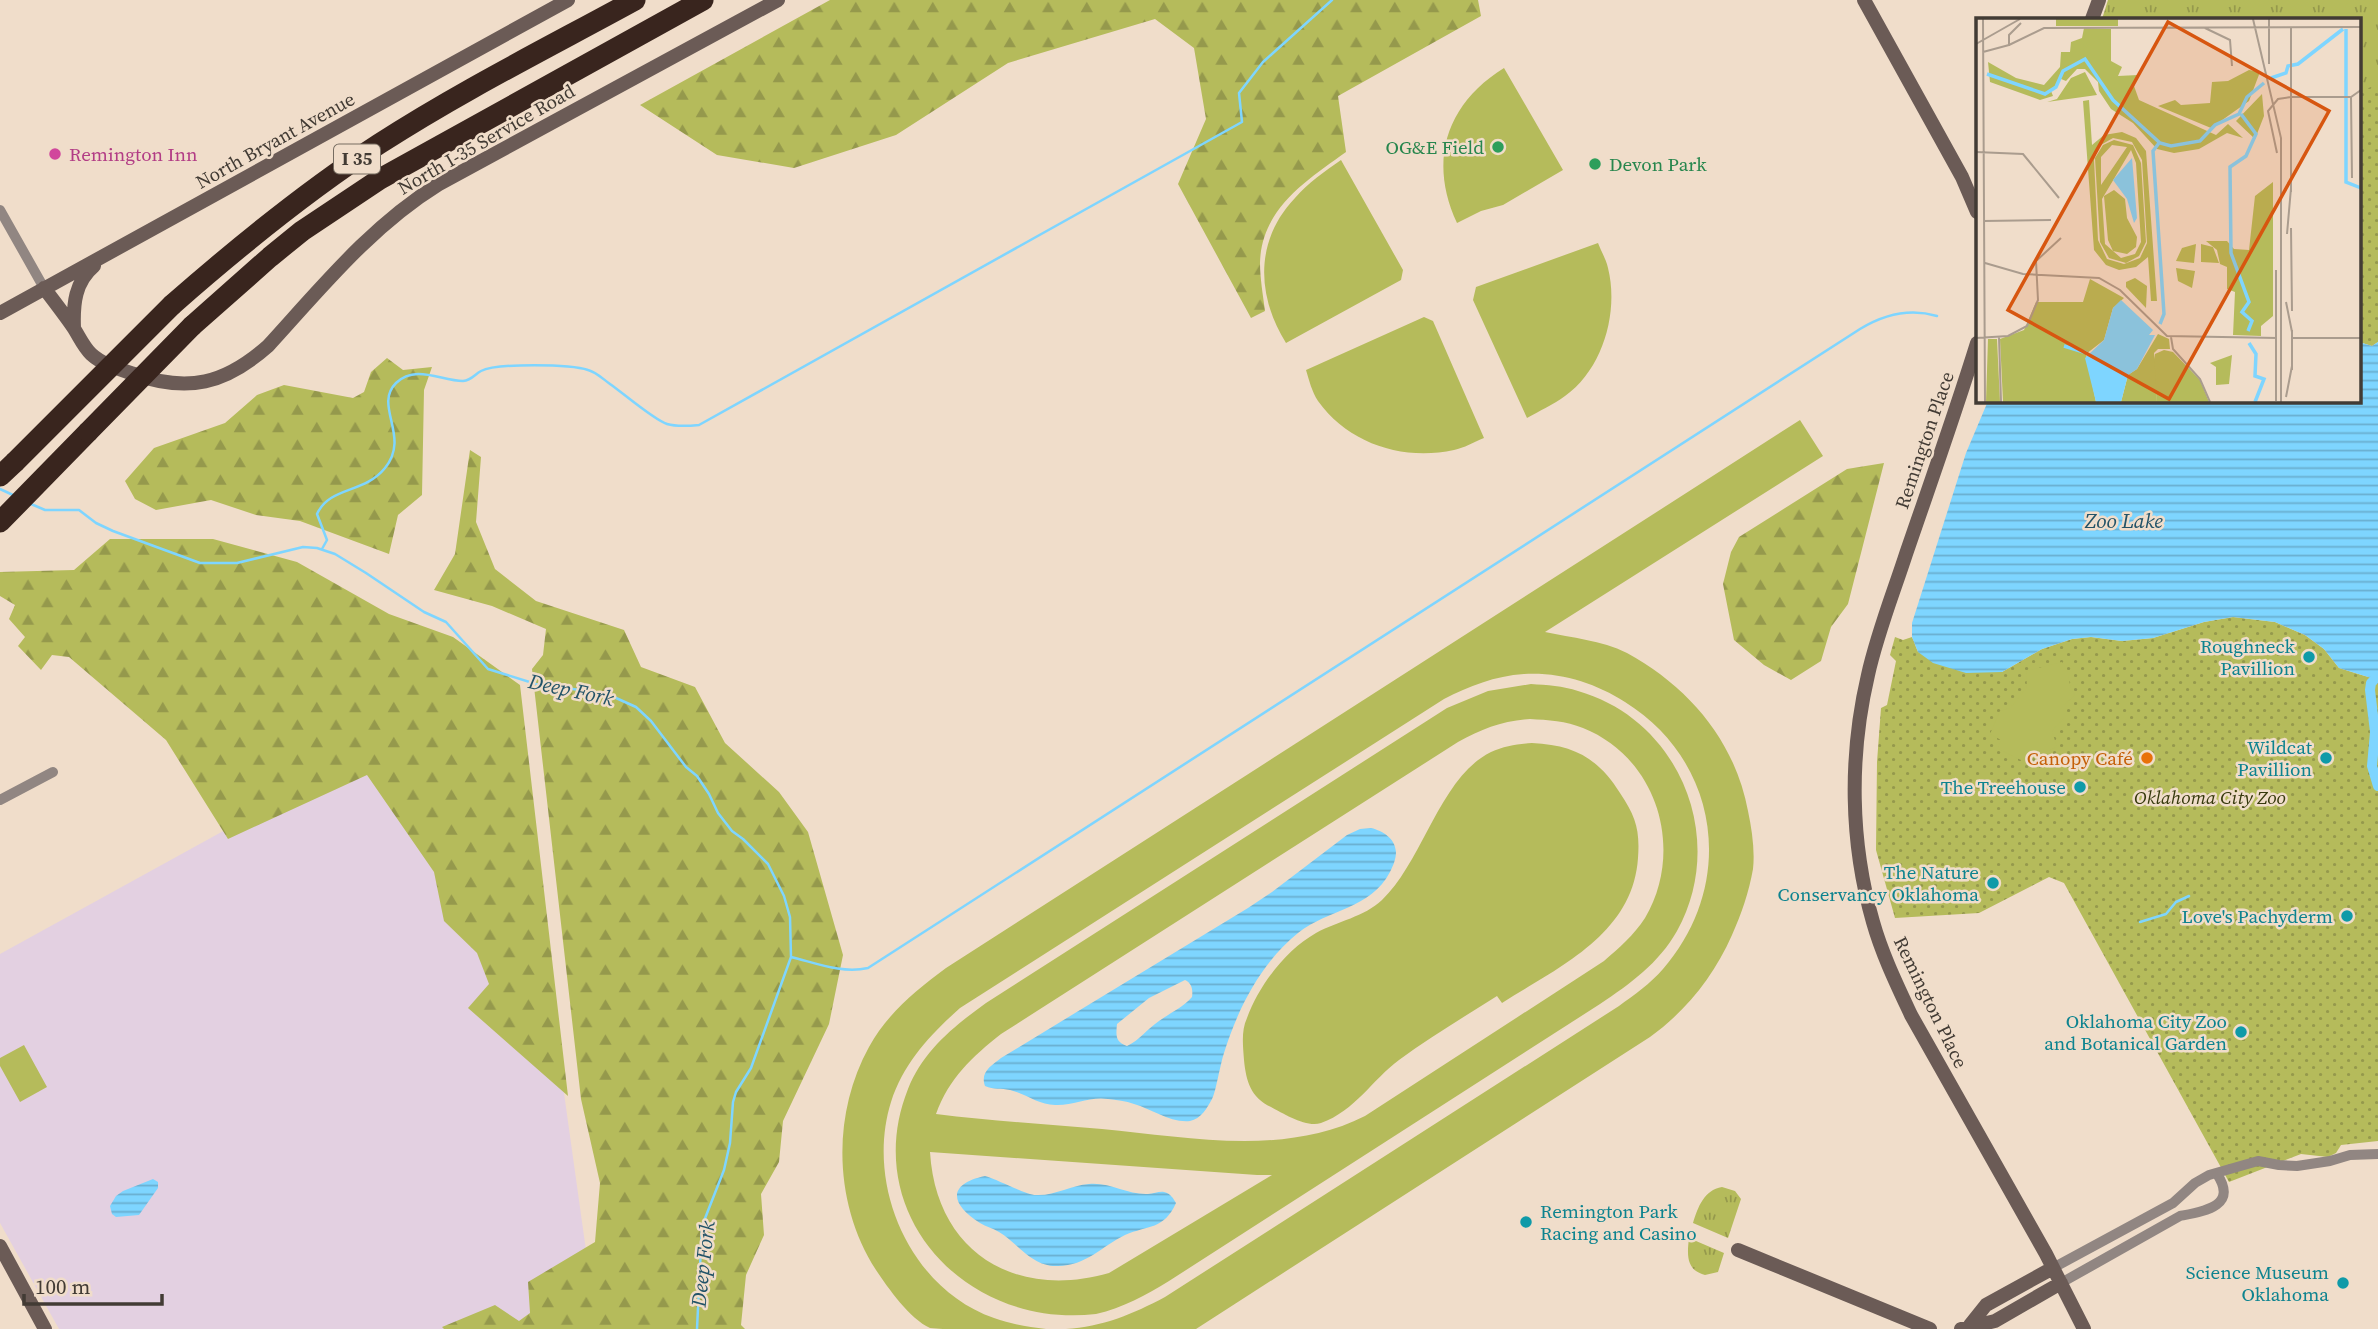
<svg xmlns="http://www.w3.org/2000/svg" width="2378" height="1329" font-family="'Source Serif 4',serif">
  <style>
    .medical { fill: #e3d0e1 }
    .grass { fill: url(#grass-tufts) }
    .forest { fill: url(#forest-firs) }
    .park { fill: url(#park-dots) }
    .garden { fill: #b5bb5b; fill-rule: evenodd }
    .water { fill: url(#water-rules); fill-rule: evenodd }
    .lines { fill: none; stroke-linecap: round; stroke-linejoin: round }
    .stream { stroke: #7ed5ff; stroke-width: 2.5 }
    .canal { stroke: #7ed5ff; stroke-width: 10 }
    .street { stroke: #918682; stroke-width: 10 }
    .secondary { stroke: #6b5b56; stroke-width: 14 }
    .highway { stroke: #39251e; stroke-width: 21 }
    .highway-bridge { stroke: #39251e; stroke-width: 21 }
    .leisure-dot { fill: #2e9e5b; stroke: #f0ddca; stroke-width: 2.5 }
    .hotel-dot { fill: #d1479c; stroke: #f0ddca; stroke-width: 2.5 }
    .culture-dot { fill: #0f9aa8; stroke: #f0ddca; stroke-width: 2.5 }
    .food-dot { fill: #e8710a; stroke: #f0ddca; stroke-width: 2.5 }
    .labels { text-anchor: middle; stroke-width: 5; stroke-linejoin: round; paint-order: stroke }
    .shield { fill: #f0ddca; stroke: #766c61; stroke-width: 2 }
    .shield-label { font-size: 18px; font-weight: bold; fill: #423b34 }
    .street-label { font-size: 19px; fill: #423b34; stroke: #f0ddca }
    .leisure-label { font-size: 19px; fill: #27864d; stroke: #f0ddca; text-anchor: end }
    .hotel-label { font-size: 19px; fill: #b23c85; stroke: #f0ddca; text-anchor: start }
    .culture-label { font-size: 19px; fill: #0d838f; stroke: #f0ddca; text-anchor: end }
    .food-label { font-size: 19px; fill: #c56008; stroke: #f0ddca; text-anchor: end }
    .park-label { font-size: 19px; font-style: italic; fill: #36390c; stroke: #f0ddca }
    .water-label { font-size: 21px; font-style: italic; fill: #225368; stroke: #f0ddca }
    .inset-river { fill: none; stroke: #7ed5ff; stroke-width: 3.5 }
    .inset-road { fill: none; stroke: #aa9c8e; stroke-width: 2 }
    .view { fill: #d75610; fill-opacity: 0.15; stroke: #d75610; stroke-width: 3.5 }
    .inset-edge { fill: none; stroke: #423b34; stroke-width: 3.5 }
  </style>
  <defs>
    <pattern id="grass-tufts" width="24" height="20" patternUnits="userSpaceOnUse" patternTransform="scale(1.75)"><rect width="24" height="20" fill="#b5bb5b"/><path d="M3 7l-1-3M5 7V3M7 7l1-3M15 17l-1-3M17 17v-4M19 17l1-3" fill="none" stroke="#95994c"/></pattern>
    <pattern id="forest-firs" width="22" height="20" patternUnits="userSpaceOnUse" patternTransform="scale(1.75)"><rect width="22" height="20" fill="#b5bb5b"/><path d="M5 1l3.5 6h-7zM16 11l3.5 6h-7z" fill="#95994c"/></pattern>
    <pattern id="park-dots" width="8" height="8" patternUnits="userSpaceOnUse" patternTransform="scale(1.75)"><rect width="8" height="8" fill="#b5bb5b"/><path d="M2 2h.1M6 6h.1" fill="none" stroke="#95994c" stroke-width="1.8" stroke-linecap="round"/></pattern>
    <pattern id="water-rules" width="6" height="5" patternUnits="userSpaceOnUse" patternTransform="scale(1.75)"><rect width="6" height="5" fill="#7ed5ff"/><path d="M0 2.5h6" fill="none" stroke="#69aecf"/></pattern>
  </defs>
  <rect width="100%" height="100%" fill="#f0ddca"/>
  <path class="medical" d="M461,700l69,150 67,479h-538l-59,-106v-269z"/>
  <path class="grass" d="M2108,0h270v86l-19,7v-74h-257z
    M1722,1187l13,4 6,8 -13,39 -35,-15c5,-16 11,-33 29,-36z
    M1689,1238l35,15 -6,19 -13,3c-19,-5 -18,-20 -16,-37z"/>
  <path class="forest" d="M830,0h648l3,16 -143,80 8,56c-39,28 -85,57 -86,111 0,15 3,32 5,48l-14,7 -73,-134 28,-65 -12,-71 -39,-29 -147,44 -112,72 -102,33 -77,-13 -77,-50z
    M387,358l16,12 29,-3 -8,23 -2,105 -24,20 -9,39 -89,-33 -44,-6 -45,-15 -55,10 -21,-11 -10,-18 29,-33 71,-25 32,-28 27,-10 69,13 11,-6 7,-20z
    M470,450l11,7 -5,65 19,47 41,32 88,29 17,37 54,20 30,56 54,49 29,40 35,123 -14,69 -46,97 -4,41 -18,32 3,41 -18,40 -5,50 4,4h-301l-2,-2 53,-22 24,16 11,-8 -2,-31 67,-40 5,-59 -19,-84 -49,-430 11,-14 3,-26 -54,-23 -58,-16 21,-36z
    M1884,463l-36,141 -17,23 -10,34 -30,19 -27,-15 -30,-25 -11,-56 8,-32 8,-15 108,-68z
    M110,539h103l84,23 92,52 64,23 67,48 48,411 -100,-88 21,-24 -12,-31 -33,-32 -10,-49 -67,-97 -139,64 -62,-99 -97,-83 -17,-2 -11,15 -23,-24 7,-9 -16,-18 6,-14 -15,-9v-24l74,-2z"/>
  <path class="park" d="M2378,84v258l-6,4 -13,-4v-250z
    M2233,617l42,5 30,13 19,14 15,19 39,12v461l-37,4 -5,8 -8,4 -27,-3 -72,28 -165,-299 -15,-6 -70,36 -84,5 -19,-68 1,-88 4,-54 6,-3 9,-44 -6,-6 5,-18 8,3 9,-3 6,15 84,20 40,-23 30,-10 19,-2 31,4 31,-3 51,-16z"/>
  <path class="garden" d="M1504,68l59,102 -60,35 -22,6 -24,12c-29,-62 -11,-119 47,-155z
    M1341,160l62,110 -2,10 -115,63c-30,-48 -31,-103 9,-145 13,-15 30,-27 46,-38z
    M1598,243c3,8 8,16 10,25 11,44 -5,101 -43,128 -12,9 -26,15 -38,22l-54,-118 3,-13z
    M1424,317l9,4 51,117c-10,4 -20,10 -30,12 -51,11 -105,-6 -136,-49 -6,-9 -9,-21 -12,-31z
    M1800,420l23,36 -278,176c27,6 56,8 82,21 62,34 108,88 121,158 4,19 7,40 5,58 -4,23 -12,46 -21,66 -18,41 -46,76 -82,102l-454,292h-130c36,-2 67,-15 99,-32l454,-291c15,-11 31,-22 44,-37 74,-85 57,-208 -38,-267 -30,-19 -64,-30 -101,-28 -29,2 -55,12 -80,25l-484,309c-30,27 -56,54 -69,94 -26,83 19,187 103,216 17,6 34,9 52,11 -30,0 -60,0 -90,0 -7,0 -19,0 -26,-1 -20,-9 -42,-40 -54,-58 -42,-65 -45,-154 -7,-223 18,-33 47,-57 77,-79z
    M2062,662c10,14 4,20 13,33l-11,10v13l-12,13 5,16 -34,14 -25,-12 3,-9 -11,-6 10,-23 10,-3 17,-20 -1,-17z
    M1531,684c16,1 32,2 47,7 102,29 150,148 99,240 -18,32 -47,53 -77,73l-431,277c-23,14 -46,27 -73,33 -132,15 -237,-102 -188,-225 15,-38 46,-63 78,-86l461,-295 41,-17zM1530,719c18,1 36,2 53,9 75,30 102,122 62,190 -11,17 -26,30 -41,43l-239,155c-81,41 -177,21 -263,13 -55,-5 -111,-8 -166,-15 13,-36 36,-57 65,-80l457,-292c24,-13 44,-21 72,-23zM930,1152l327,23h15l-163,98c-94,27 -173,-21 -179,-121z
    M1532,743c42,2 66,15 88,50 16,24 20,37 18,65 -5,76 -79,109 -136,145l-5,-7c-33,21 -67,41 -98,64 -26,19 -44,51 -78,63 -14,5 -37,-9 -50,-16 -20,-9 -25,-26 -27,-47 -1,-14 -3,-29 3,-42 12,-33 39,-68 69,-85 22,-12 48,-16 66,-33 41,-39 58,-123 109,-148 13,-6 28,-8 41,-9z
    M24,1045l23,42 -27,15 -20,-36v-8z"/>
  <path class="water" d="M2359,342l13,4 6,-4v338l-39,-12 -15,-19 -19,-14 -30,-13 -42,-5 -29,5 -51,16 -31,3 -31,-4 -19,2 -30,10 -40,23 -36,1 -33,-10 -15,-11 -6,-15v-14l54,-170 22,-52h371z
    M1371,828c12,3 24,10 25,24 0,7 -3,14 -6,20 -19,37 -62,37 -92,61 -37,30 -60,75 -74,120 -4,12 -8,38 -12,46 -5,9 -11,20 -22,22 -20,2 -38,-12 -56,-17 -8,-3 -18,-4 -26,-5 -18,-3 -35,7 -53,6 -16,0 -29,-11 -45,-15 -9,-2 -16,0 -25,-4 -5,-14 6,-20 16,-28l247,-150 24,-16 75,-57 13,-6zM1185,980c7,3 8,10 7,17 -10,11 -22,16 -33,24 -12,8 -19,19 -32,25 -12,-4 -11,-11 -10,-22l32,-26z
    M985,1176c14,4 41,19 51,19 19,1 35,-10 53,-11 21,-2 39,11 59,10 6,0 11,-3 16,-2 7,2 9,6 12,11 -12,27 -28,22 -51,32 -23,11 -39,31 -67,31 -26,1 -39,-22 -59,-34 -6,-4 -13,-5 -19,-9 -30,-19 -33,-39 5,-47z
    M153,1179l5,3v6l-19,27 -23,2 -4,-3 -2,-8 6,-10 7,-5z"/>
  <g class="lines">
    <path class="stream" d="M0,489l13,6
      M31,504l14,6h34l17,13 17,8 87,32h37l66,-16 14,1 18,6 31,19 58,39 22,10 42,47 48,15 44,6 36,8 20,9 15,14 35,46 11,9 12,18 9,19 14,18 11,8 25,25 16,32 6,21 1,40 -40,111 -15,24 -3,10 -3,41 -6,27 -22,56 -5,103
      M322,549l5,-9 -10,-26c13,-28 47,-20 68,-46 26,-32 -12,-62 11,-85 20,-19 45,-2 67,-2 9,-1 12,-7 18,-10 16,-8 90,-7 107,-1 8,2 15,9 22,14 13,9 44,36 57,40 10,3 22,2 32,1l543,-303 -3,-29 24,-31 69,-62
      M2140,922l26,-8 10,-12 13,-6
      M791,957c25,6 51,17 77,11l992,-639c23,-14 50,-21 77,-13"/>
    <path class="canal" d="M2375,679l-4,4 -1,7 5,42 -3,34 6,20"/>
    <path class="street" d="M0,210l44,78
      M0,800l53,-28
      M2053,1268l120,-65 22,-20 14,-8 49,-14 21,4 18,1 33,-5 20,-6 28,-1
      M2061,1283l119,-67c25,-5 58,-10 37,-42"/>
    <path class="secondary" d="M1864,0l98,177 15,35
      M2092,19l7,-19
      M44,288c10,13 20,26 29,39 6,9 10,19 18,27 12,11 28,15 43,20 54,19 91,10 134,-28 53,-58 103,-120 171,-162l339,-184
      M0,313l568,-313
      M74,328c-1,-24 1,-46 20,-62
      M1977,343c-22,71 -47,141 -71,211 -13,40 -29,80 -38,121 -19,81 -18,167 5,247 9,32 24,63 38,93l135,239 38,75
      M0,1246l45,83
      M1738,1250l192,79
      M1970,1325l16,-20 67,-37
      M1961,1329l34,-8 66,-38"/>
    <path class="highway" d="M172,305c66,-58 133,-113 207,-161 82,-53 170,-97 256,-144
      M192,326l78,-69 32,-26 78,-52 323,-179
      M0,476l15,-14
      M0,522l88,-90"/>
    <path class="highway-bridge" d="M88,432l104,-106
      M15,462l157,-157"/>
  </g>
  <g class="leisure-dot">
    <circle cx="1498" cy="147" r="7"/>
    <circle cx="1595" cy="164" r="7"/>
  </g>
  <circle class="hotel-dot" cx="55" cy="154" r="7"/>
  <g class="culture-dot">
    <circle cx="2309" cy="657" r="7"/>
    <circle cx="2326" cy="758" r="7"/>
    <circle cx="2080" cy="787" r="7"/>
    <circle cx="1993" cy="883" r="7"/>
    <circle cx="2347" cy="916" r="7"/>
    <circle cx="2241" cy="1032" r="7"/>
    <circle cx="1526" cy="1222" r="7"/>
    <circle cx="2343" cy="1283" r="7"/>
  </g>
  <circle class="food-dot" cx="2147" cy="758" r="7"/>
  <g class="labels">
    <rect class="shield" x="334" y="144.5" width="46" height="29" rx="5"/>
    <g class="shield-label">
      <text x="357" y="165">I 35</text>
    </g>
    <g class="street-label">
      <text transform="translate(486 139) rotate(-30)" y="7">North I-35 Service Road</text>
      <text transform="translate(275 140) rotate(-29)" y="7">North Bryant Avenue</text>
      <text transform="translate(1924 440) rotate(-71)" y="7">Remington Place</text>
      <text transform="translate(1931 1002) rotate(64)" y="7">Remington Place</text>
    </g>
    <g class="leisure-label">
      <text x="1484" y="154">OG&amp;E Field</text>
      <text x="1609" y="171" text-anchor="start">Devon Park</text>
    </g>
    <g class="hotel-label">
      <text x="69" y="161">Remington Inn</text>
    </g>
    <g class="culture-label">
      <text x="2295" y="653">Roughneck<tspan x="2295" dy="22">Pavillion</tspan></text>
      <text x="2312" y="754">Wildcat<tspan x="2312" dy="22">Pavillion</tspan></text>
      <text x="2066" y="794">The Treehouse</text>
      <text x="1979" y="879">The Nature<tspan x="1979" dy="22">Conservancy Oklahoma</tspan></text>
      <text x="2333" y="923">Love's Pachyderm</text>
      <text x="2227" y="1028">Oklahoma City Zoo<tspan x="2227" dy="22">and Botanical Garden</tspan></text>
      <text x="1540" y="1218" text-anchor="start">Remington Park<tspan x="1540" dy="22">Racing and Casino</tspan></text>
      <text x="2329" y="1279">Science Museum<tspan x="2329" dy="22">Oklahoma</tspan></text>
    </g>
    <g class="food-label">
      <text x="2133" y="765">Canopy Café</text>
    </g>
    <g class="park-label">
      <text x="2210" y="804">Oklahoma City Zoo</text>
    </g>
    <g class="water-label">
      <text x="2124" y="528">Zoo Lake</text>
      <text transform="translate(571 690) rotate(12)" y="7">Deep Fork</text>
      <text transform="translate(703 1264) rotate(-84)" y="7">Deep Fork</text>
    </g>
  </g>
  <g transform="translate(1976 18)">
    <rect width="385" height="385" fill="#f0ddca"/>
    <path d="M188,332l9,2 27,28 9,22h-52l-4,-37 2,-11z" fill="#b5bb5b"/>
    <path d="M80,1h62v7h-62zM108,10l27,1v32l11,6 -4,9 20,-1 -4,11 5,14 77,35 12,-11 15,14 -16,-5 -28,16 -25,4 -17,-4 -24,-26 -22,-14 -12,-18 -1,-9 -13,-13h-8l-11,12 -5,-2 -10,12 2,5 -13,4 -50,-18 -2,-20 28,16 28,7 16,-18 1,-15h9l1,-10 11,-4zM273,52l11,2 -11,29 -38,27 -53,-22 17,-6 6,5 29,-2 2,-21 16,-1zM286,76l2,22 -9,23 -19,-18zM297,164v134l-12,10v10l-28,-1 2,-43 -8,-3v-22l-7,-3 -3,-14 -11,-9h21l7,8 15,1 6,-54zM159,260l12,8 -1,22 -20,-21v-5zM256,337l-3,29 -13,1v-18l-6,-4z" fill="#b5bb5b"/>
    <path d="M109,54l12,23 -50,7 10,-3 14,-21z" fill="#b5bb5b"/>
    <path d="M114,261l34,19 -11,10 -9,32 -18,14 10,48h-93l-3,-63 24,-9 12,-28h47zM182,316l11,5 1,10h-12l-4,4 3,49h-36l7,-27 9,-6zM12,321h9l3,63h-14z" fill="#b5bb5b"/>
    <path d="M113,82l3,45 12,-10 18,-3 14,6 10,13 11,150h-6l-3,-44 -12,10 -17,3 -13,-5 -12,-15 -11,-149zM137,120l19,4 10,18 5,83 -7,15 -16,6 -17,-5 -9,-19 -4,-80 5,-14zM138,122l19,5 8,18 5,79 -7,14 -13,7 -17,-5 -9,-16 -5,-84 8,-13zM136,127l15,2 -26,38v-28zM155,132l5,13 5,79 -6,12 -14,4 -16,-14 -3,-45zM138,172l11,9 2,19 10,19 -1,10 -9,7 -14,-3 -5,-11 -4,-44zM220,226l-2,19 -18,-2 6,-13zM225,226l12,3 6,16 -18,-1zM200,250l19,3 -3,17 -14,-7z" fill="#b5bb5b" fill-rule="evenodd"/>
    <path d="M156,140l5,60 -3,5 -7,-24 -14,-19zM145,282l32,30 -4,5h6l-18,34 -9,6 -7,27h-25l-11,-44 19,-18 9,-32z" fill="#7ed5ff"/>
    <path class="inset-river" d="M370,11v153l15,6M11,56l58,20 11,-7 7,-16 22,-12 28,41 47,43 11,3 29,-5 15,-16 24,-11 8,-17 17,-14M295,60l15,-5 2,-7 10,-2 45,-35M265,96l15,20 -10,22 -16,11 1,86 18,49 -7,10 10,9 -4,10M183,125l-6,8 11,163 -4,10M273,325l7,11 -1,22 9,3 -9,23M88,328l23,7"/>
    <path class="inset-road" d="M7,1l2,383M277,1l28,119v264M293,1v45M315,9v70h60l10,-7M229,10l25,12 2,26M0,26l44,-25M33,27l35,-17 317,-1M33,28v-11l12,-12M7,34l26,-7M375,79l1,81M0,134l47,2 36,44M301,135l-9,-42 10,-12 13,-2v95M8,203l67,-1M315,210l1,83M311,216l4,-46M59,244l26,-24M9,245l38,11 76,4 21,12 47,46 110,2M300,252v131M310,284l6,30M23,319l2,65M195,319l2,12 27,30 10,23M0,320l32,-2 19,-10 11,-26 -2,-39M316,320h69M316,352v-40M310,379l6,-31"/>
    <path class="view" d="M192,4l161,89 -160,288 -161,-89z"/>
    <rect width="385" height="385" class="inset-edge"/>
  </g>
  <path d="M24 1294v10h138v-10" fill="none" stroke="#423b34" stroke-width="3.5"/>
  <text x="35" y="1294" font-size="21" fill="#423b34" stroke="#f0ddca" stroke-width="5" paint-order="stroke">100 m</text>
</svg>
